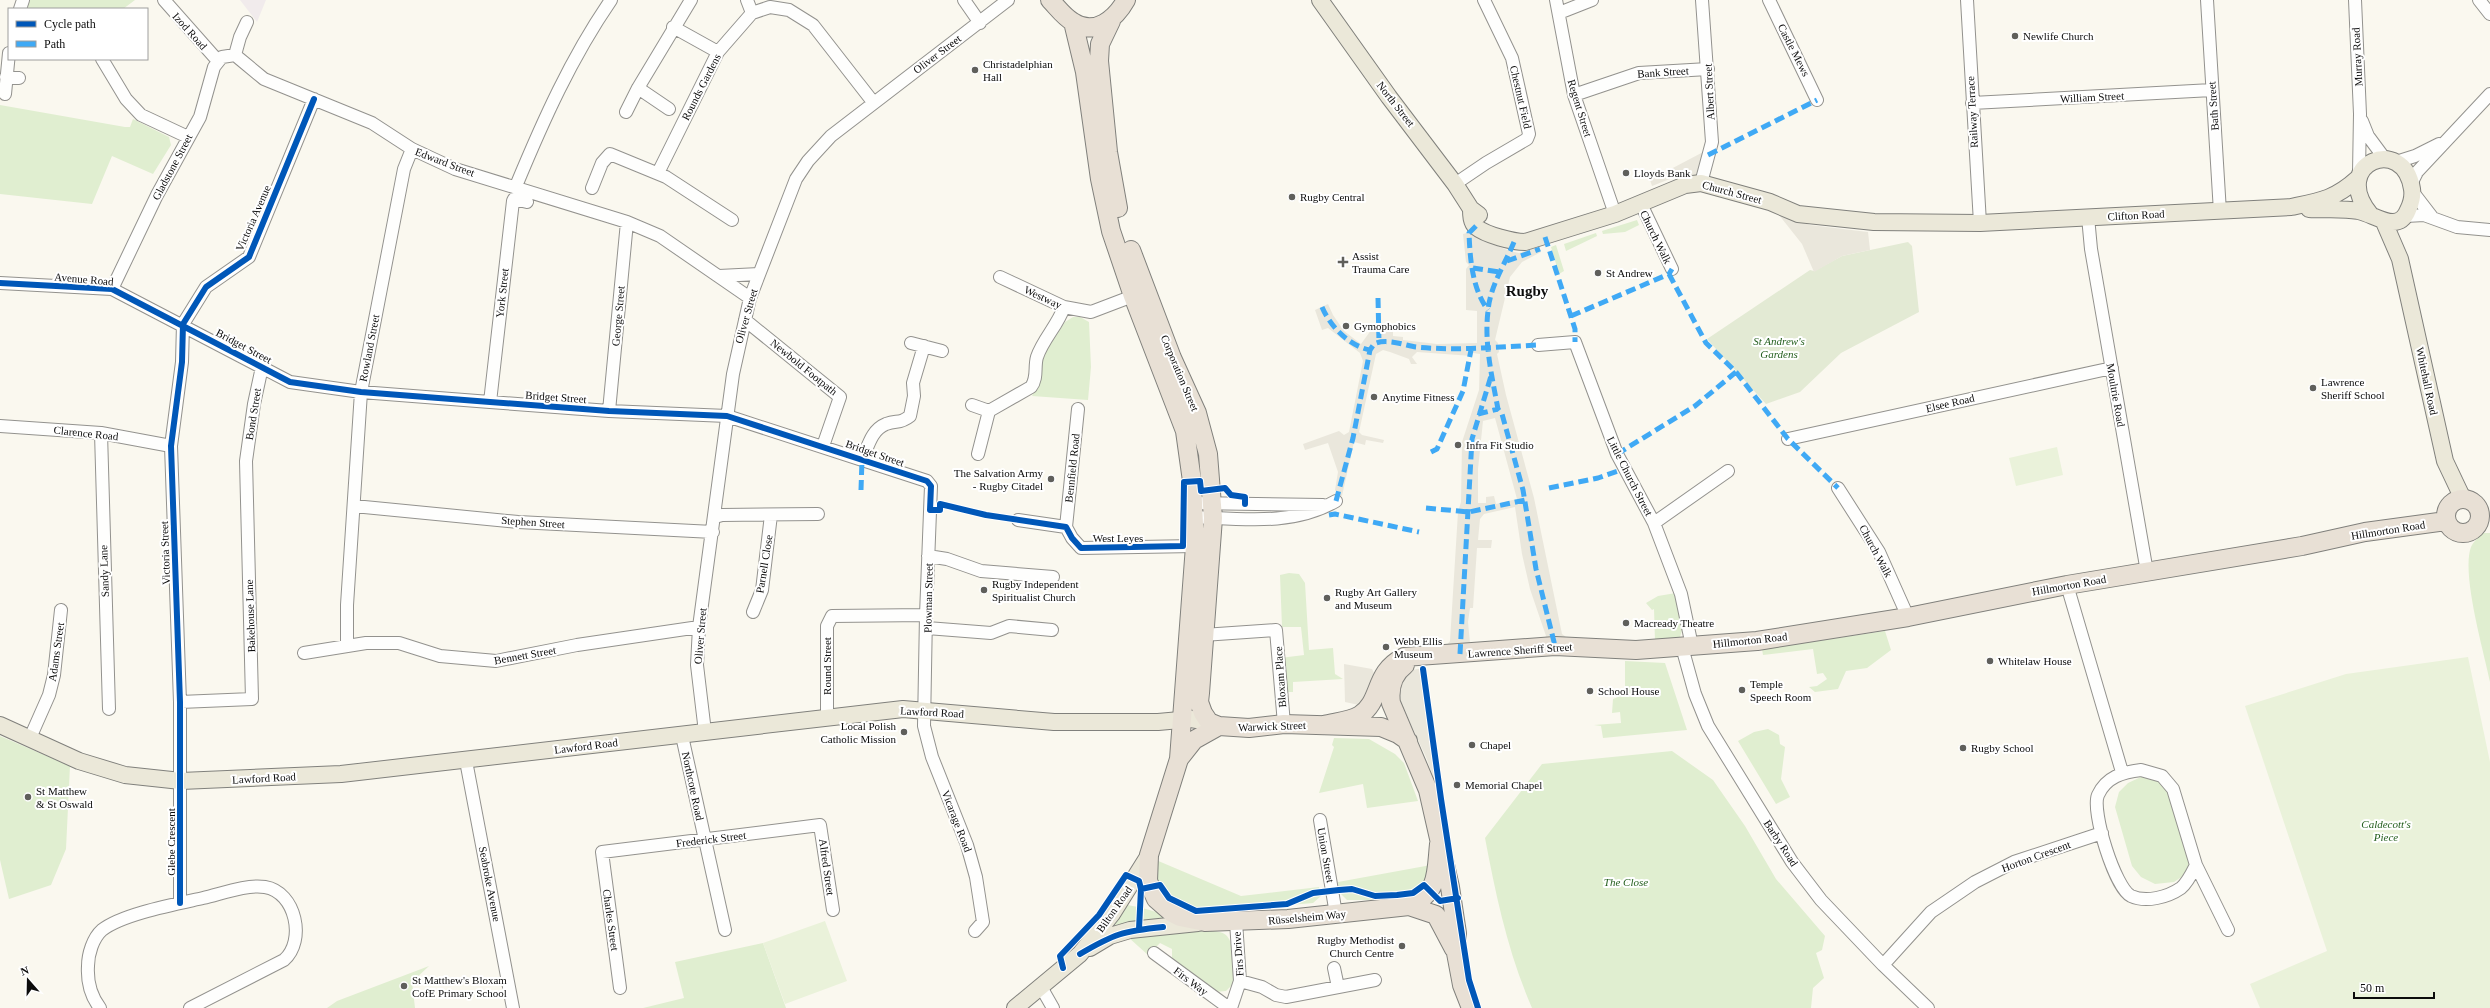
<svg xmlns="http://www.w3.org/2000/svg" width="2490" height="1008" font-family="Georgia,serif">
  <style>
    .industrial { fill: #f1ebec }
    .green { fill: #e0eed0 }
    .cemetery { fill: #e3ead4 }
    .pitch { fill: #eaf2da }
    .plaza { fill: #eae7dc; fill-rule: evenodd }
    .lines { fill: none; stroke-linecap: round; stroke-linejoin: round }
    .minor-casing { stroke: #93928e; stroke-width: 14 }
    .major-casing { stroke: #80807c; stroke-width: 18 }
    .highway-casing { stroke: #80807c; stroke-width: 20 }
    .minor { stroke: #fefefd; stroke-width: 12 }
    .major { stroke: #ebe8d9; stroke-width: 16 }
    .highway { stroke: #e8e0d5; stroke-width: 18 }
    .quiet { stroke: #3fa9f5; stroke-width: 5; stroke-dasharray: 10 5; stroke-linecap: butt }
    .cycleway-casing { stroke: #fff; stroke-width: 8 }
    .cycleway { stroke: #0057b8; stroke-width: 6 }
    .poi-dot { fill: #5f5f5b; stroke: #fff; stroke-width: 1.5 }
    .labels { text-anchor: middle; stroke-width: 4; stroke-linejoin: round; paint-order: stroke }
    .street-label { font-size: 11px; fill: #0c0c0c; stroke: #fff }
    .poi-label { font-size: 11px; fill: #0c0c0c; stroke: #fff; text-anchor: start }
    .park-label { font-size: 11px; font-style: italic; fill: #266020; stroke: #fff }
    .district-label { font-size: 15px; font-weight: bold; fill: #0c0c0c; stroke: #fff }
  </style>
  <rect width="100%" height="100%" fill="#faf8ef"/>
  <path class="industrial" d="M240,0h26l-9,22z"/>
  <path class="green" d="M28,0h107l-12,9h-97z
    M0,105l125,22h5l3,-8 36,18 2,8 -18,29 -41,-18 -20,48 -92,-10z
    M1637,220l2,5 -14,7 -22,2 -1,-3z
    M1596,233l1,3 -31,15 -2,-7z
    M1556,245l8,26 -5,3 -8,-27z
    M1073,317h7l9,5 2,45 -3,33 -56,-4 9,-18 1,-21 23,-35z
    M2482,533h8v149c-6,-30 -29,-108 -19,-135 2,-5 8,-10 11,-14z
    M1289,573l10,1 6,9 4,67 24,-2 2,26 8,5 -50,3v10h-10l-3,-34 24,-3 -3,-28h-19l-2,-52z
    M1676,593l7,34 -3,10 -25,4 -1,-32 -2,1 -6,-7 12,-7z
    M1885,631l6,19 -24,18 -21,3 -8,18 -23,3 -6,-5 8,-1 10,-7 -4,-6 -6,1 -4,-25 -50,6 -1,-6z
    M1625,661l40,2 22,67 -84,8 -2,-12 -7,-1 27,-2 -1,-11 -8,1 1,-14 12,-5z
    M1768,729l11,6 1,9 5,3 -4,32 9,18 -14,7 -38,-63 16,-9z
    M0,736l70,30 -4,83 -15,36 -42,14 -9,-39z
    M1334,738l35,1 26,15 9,9 14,38 -51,7 -4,-24 -44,9 15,-46 -2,-2z
    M1672,751l41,29 32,46 31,53 49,57 -3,14 -6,3 8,25 -11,10 -2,20h-279c-24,-55 -36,-112 -47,-170l57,-74z
    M2143,776l26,3 27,70 -10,25 -12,8 -19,2 -14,-7 -9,-11 -17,-59 4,-15 9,-9z
    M1156,860l85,36 78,-9 2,9 -8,7 -117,10 -29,-14 -10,-15 -3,-10z
    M1431,865l-3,20 -15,10 -45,5h-21l-8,-8 -1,-10z
    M1124,904c16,4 36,6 49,18l-62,5z
    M1208,931c6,0 14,0 19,5 9,10 6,34 7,47l-8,8 -11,1 -43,-32v-11l-12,-6 -12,12 -20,-18 8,-2z
    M763,943l23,65h-143l41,-10 -9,-36z
    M429,966l-17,16 3,26h-88l10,-7z"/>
  <path class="cemetery" d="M1908,242l4,4 7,66 -78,41 -41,39 -34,12 -59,-65 103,-69 4,1 28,-15z"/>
  <path class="pitch" d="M2057,447l6,28 -47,11 -7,-28z
    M2468,657l22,105v246h-230l-10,-24 77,-33 -82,-245 101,-32z
    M825,921l22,60 -62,23 -22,-61z"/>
  <path class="plaza" d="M1707,150l-9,28 -23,-1 -23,9 -2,-6z
    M1779,215l31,10 58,7 2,18 -28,6 -28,16 -12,-28z
    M1473,231l6,8 31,12 9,2 20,-7 2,6 -19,10 -12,15 -15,63 3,3 1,9 -2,2 9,41 28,103 28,136 4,3 -22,2 2,-3 -16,-47 -8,-35 -7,-47 -31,7 -4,5 -2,21h14l-1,8h-14l-4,60h-3l-2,14 2,21 -24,3 4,-5 8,-129 3,-10 1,-60 17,-52 1,-36 -7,-1 -1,3 -55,-4 -5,5 5,7h-6l-2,-5 -19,-7 -7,-2 -7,4 -17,78 3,3 22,5 -1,3 -17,-3 -1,5 -11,-3 -12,54 -4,-1 -3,-5 3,-18 -10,-29 -23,7 -2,-6 36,-13 5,4 5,-3 14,-71 -3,-8 -32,-25 -6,2 -7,-20 13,-6 5,11 11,16 17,13 13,-18 19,3v7l10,1v3l34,4 40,-1v-32l-11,-1v-41l3,-4 -3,-3 -3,-28zM1495,418l22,81 -21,5 -2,-8 -8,1v6h-8v-34l5,-48z
    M1344,664l28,5 3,6 1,9 -17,21 -14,-3z
    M1426,668l9,72 8,60 -2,-1 -15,-42 -28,-60 2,-10 11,-17z"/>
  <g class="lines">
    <defs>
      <path id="minor" d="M164,0l54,61
        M747,0l5,13
        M964,0l16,23
        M1556,0l18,95 41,119
        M1769,0l48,100
        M1967,0l13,223
        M2207,0l13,212
        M2355,0l5,114 -1,58
        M2479,0l11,14
        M20,9l3,-9
        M1559,13l33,-13
        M247,22l-7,15 -5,18 29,24 108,44 40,26 43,20 172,53 33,14 90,62
        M673,27l45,25
        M102,59l24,40 15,16 47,22
        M6,77l13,1
        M638,88l31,21
        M5,94l4,-41
        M1574,95l65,-22 69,-4
        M1972,103l240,-13
        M626,112l12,-24 53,-88
        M2362,121l6,15 17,23
        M2396,162l19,-6 24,-12
        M658,173l60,-121 34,-39 18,-6 19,3 24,15 60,77
        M1701,183l11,-41 -10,-142
        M1455,184l31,-21 41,-24 2,-5 -17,-76 -28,-58
        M2411,184l6,-12 73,-78
        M516,186c27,-65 55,-128 95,-186
        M592,188l10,-25 8,-9 56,23 66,43
        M2412,191l20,26
        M1641,204l31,65
        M2406,216l18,-1 33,12 33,3
        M2088,217l3,32 56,323
        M719,276l40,-2
        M1000,277l64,30 27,5 42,-16
        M0,283l112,6 178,93 71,10 129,10 119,9 118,5 200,65 4,5 -5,129 -2,111 8,31 35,88 9,32 7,45 -8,9
        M112,289l45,-94 43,-78 14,-50 8,-10 13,-2
        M745,320l95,77 -17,49
        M183,324l23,-37 43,-30 65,-158
        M911,343l31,8
        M1538,345l37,-3 42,112 37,69 27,71 11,52
        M490,402l23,-201 1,-2 13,3
        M972,405l17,6
        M609,411l18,-189
        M0,426l101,7 70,13
        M101,433l8,276
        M1788,439l324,-71
        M978,454l11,-43 42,-24c7,-9 3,-20 6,-30 6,-18 21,-32 27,-50
        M862,460c6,-13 9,-30 24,-36 11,-4 14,0 24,-8l4,-20 -1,-13 11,-37
        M1838,488l41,64 29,65
        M1194,503l129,2
        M354,506l164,16 195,10
        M715,517l7,-2 96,-1
        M1195,517c48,2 98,9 141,-16
        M1018,520l48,7 6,11 9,10 114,-2
        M1654,523l74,-52
        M1066,527l12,-118
        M928,556l19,3 34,12 72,6
        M2067,585l55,187
        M753,612l9,-22 9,-75
        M927,628l64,5 18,-7 43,4
        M1203,635l73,-5 8,94
        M347,645v-40l14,-213 43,-223 8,-20
        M1682,647l13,47 13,32 84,136 29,38 62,65 45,43
        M304,653l62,-10h33l41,13 56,5 81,-16 122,-18
        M180,702l72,-3 -6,-238 8,-57 8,-37
        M827,716v-90l5,-10 94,-1
        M705,732l-8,-67 2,-38 34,-253 17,-76 46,-119 12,-18 23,-25 177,-136
        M682,736l43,194
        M30,738l19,-43 5,-20 7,-65
        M466,761l47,247
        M2141,770l21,6 11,13 23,76c-4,8 -8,17 -15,23 -13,9 -35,15 -50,8 -16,-8 -40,-85 -33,-101 8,-18 25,-23 43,-25z
        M1320,820l16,94
        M2196,865l32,65
        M180,903v-201l-9,-256 11,-84 1,-38
        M1154,953l75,55
        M1883,965l48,-53 44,-30 39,-20 88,-29
        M1334,968l4,19
        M1240,981l22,6 14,8 10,2 89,-17
        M1041,987l12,21
        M620,988l-18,-136 218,-27 13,85
        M100,1008c-10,-13 -13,-26 -12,-42 0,-12 5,-28 14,-36 20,-16 74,-26 101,-32 18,-4 43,-14 62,-11 31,5 41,54 19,73l-94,48
        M1231,1008l9,-27 -4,-59"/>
      <path id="major" d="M1320,0l69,97 66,87 16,25 8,6
        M1471,209c0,6 0,13 5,18 10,8 37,15 49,15l90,-28 70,-29 16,-2 69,19 28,12 76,8 106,1 311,-16c29,-6 44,-8 66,-28
        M2309,209c16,1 34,-1 49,2 17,3 40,24 50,-1 3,-6 5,-15 4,-21 -8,-55 -83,-26 -42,25
        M2384,222l16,37 45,202 18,38
        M0,725l79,36 46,14 56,6 160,-7 562,-65 151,13h104l33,-3 18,3
        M1090,948l20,-12 20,-6 68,-7
        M1015,1008l65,-54 32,-40 37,-59"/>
      <path id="highway" d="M1050,0c7,7 14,17 23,22 22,15 43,-4 53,-22
        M1111,21l-11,23 -1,17 9,91 10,56
        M1073,22l12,50 15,107 11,52 22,65 52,135 7,50 3,65 -16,213 -30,96 -1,26 8,18 16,14 8,4 25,5 83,-3 121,-13c30,-13 27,-33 30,-62
        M1131,250l41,108 25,55 11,41 5,64 -13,175 -1,9 4,11 6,9 10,4 30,2 35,-4 97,3 17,7 10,7
        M2446 516a17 17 0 1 1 34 0a17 17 0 1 1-34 0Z
        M1405,665c-12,9 -16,23 -14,38l37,87 22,97 7,46 -1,20 6,32 9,23
        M1324,725c11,-3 27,-4 36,-10 22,-14 13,-43 44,-58l151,-11 81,4 121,-9 151,-24 159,-32 235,-39 63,-14 81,-11
        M1179,759l15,-19 25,-14
        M1409,906l27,9 18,34"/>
    </defs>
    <use href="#minor" class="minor-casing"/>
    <use href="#major" class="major-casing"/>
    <use href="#highway" class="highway-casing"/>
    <use href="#minor" class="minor"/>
    <use href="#major" class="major"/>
    <use href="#highway" class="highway"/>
    <path class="quiet" d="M1708,155l109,-55
      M1476,226l-7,7c1,25 3,56 19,77
      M1545,237l30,92v13
      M1514,242c-9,22 -24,44 -26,69 -4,32 4,66 10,98l4,5 21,76 13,79 19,77
      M1507,261l33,-12
      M1473,268l26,4
      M1669,274l37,69 30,29 52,67 50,49
      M1378,298l1,44
      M1322,307c8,19 27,39 48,43
      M1571,316l98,-42 3,-5
      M1478,414l20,-5
      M1431,452l6,-3 26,-58 8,-41
      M1617,454l78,-48 41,-34
      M1549,488l49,-10 26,-9
      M861,490l1,-30
      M1336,501l17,-63 17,-88 4,-6c12,-6 30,1 42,3 41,4 81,0 122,-2
      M1426,508l43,4 56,-12
      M1329,515l6,-1 84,18
      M1460,654l12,-215 19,-63"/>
    <defs>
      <path id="cycleway" d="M0,283l112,6 178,93 71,10 129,10 119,9 118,5 200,65 4,5 -1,24h10v-6l46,11 80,12 6,11 9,10 102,-2 1,-64 16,-1 1,10 24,-3 6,7 14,2v7
        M183,324l23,-37 43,-30 65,-158
        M1423,669l18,130 28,181 9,28
        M1141,889l19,-4 9,13 27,13 91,-7 26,-11 26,-3 13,-1 23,7 22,-1 16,-2 11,-8 16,16 18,-3
        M180,903v-201l-9,-256 11,-84 1,-38
        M1080,954c34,-20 43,-23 83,-27
        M1063,968l-3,-12 39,-41 27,-40 13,6 2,8 -2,40"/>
    </defs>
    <use href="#cycleway" class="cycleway-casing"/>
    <use href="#cycleway" class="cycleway"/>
  </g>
  <g class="poi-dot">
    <circle cx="2015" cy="36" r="4"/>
    <circle cx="975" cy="70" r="4"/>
    <circle cx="1626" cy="173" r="4"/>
    <circle cx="1292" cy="197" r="4"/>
    <path d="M1341 256h4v4h4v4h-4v4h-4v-4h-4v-4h4z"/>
    <circle cx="1598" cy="273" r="4"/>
    <circle cx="1346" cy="326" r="4"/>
    <circle cx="2313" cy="388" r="4"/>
    <circle cx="1374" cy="397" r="4"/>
    <circle cx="1458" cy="445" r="4"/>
    <circle cx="1051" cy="479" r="4"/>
    <circle cx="984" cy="590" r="4"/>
    <circle cx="1327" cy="598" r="4"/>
    <circle cx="1626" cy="623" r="4"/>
    <circle cx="1386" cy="647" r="4"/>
    <circle cx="1990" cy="661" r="4"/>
    <circle cx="1742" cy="690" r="4"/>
    <circle cx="1590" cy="691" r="4"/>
    <circle cx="904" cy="732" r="4"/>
    <circle cx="1472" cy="745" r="4"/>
    <circle cx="1963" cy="748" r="4"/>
    <circle cx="1457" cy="785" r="4"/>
    <circle cx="28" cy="797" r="4"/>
    <circle cx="1402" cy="946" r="4"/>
    <circle cx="404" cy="986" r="4"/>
  </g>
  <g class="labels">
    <g class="street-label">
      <text transform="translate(190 31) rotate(48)" y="4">Izod Road</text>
      <text transform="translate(1794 50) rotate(63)" y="4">Castle Mews</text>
      <text transform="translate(937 54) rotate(-37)" y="4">Oliver Street</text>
      <text transform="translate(2357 57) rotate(-93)" y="4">Murray Road</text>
      <text transform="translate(1663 72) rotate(-4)" y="4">Bank Street</text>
      <text transform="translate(701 87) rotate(-63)" y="4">Rounds Gardens</text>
      <text transform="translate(1709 92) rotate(-93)" y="4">Albert Street</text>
      <text transform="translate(1521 97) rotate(77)" y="4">Chestnut Field</text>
      <text transform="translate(2092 97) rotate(-3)" y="4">William Street</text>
      <text transform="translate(1396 104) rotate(52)" y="4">North Street</text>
      <text transform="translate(2213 106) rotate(-94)" y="4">Bath Street</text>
      <text transform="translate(1580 108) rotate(73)" y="4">Regent Street</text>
      <text transform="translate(1972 112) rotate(-93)" y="4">Railway Terrace</text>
      <text transform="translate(445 162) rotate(21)" y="4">Edward Street</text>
      <text transform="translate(172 167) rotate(-62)" y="4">Gladstone Street</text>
      <text transform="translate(1732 192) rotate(15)" y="4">Church Street</text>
      <text transform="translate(2136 215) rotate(-3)" y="4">Clifton Road</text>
      <text transform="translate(253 218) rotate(-66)" y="4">Victoria Avenue</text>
      <text transform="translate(1656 237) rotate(64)" y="4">Church Walk</text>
      <text transform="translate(84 279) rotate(5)" y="4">Avenue Road</text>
      <text transform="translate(502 293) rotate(-84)" y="4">York Street</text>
      <text transform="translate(1043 297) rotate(25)" y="4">Westway</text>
      <text transform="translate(618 316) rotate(-85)" y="4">George Street</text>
      <text transform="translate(746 316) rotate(-74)" y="4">Oliver Street</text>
      <text transform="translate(244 346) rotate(28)" y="4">Bridget Street</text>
      <text transform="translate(369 348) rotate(-79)" y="4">Rowland Street</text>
      <text transform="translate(804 367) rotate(39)" y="4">Newbold Footpath</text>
      <text transform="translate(1180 373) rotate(67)" y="4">Corporation Street</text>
      <text transform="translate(2427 381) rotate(78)" y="4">Whitehall Road</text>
      <text transform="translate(2116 395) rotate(80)" y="4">Moultrie Road</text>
      <text transform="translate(556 397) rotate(4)" y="4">Bridget Street</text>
      <text transform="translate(1950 403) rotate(-13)" y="4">Elsee Road</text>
      <text transform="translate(253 414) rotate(-81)" y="4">Bond Street</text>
      <text transform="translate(86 433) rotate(6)" y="4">Clarence Road</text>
      <text transform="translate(875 453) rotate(19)" y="4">Bridget Street</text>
      <text transform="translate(1072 468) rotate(-84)" y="4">Bennfield Road</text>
      <text transform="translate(1630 476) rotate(63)" y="4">Little Church Street</text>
      <text transform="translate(533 522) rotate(4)" y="4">Stephen Street</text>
      <text transform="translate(2388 530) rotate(-9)" y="4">Hillmorton Road</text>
      <text x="1118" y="542">West Leyes</text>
      <text transform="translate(1876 551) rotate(62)" y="4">Church Walk</text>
      <text transform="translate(165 553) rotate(-92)" y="4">Victoria Street</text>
      <text transform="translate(764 564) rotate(-81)" y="4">Parnell Close</text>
      <text transform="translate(104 571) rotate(-92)" y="4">Sandy Lane</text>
      <text transform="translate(2069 585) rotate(-10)" y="4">Hillmorton Road</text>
      <text transform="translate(928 598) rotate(-89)" y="4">Plowman Street</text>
      <text transform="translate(250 616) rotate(-92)" y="4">Bakehouse Lane</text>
      <text transform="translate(700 636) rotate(-85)" y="4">Oliver Street</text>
      <text transform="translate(1750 640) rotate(-6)" y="4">Hillmorton Road</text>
      <text transform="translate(1520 650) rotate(-4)" y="4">Lawrence Sheriff Street</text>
      <text transform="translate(56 652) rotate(-82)" y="4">Adams Street</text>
      <text transform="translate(525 655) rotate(-10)" y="4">Bennett Street</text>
      <text transform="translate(827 666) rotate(-90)" y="4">Round Street</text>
      <text transform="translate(1280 677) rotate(-94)" y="4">Bloxam Place</text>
      <text transform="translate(932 712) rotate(3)" y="4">Lawford Road</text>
      <text transform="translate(1272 726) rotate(-2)" y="4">Warwick Street</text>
      <text transform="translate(586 746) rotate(-7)" y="4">Lawford Road</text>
      <text transform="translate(264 778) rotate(-3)" y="4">Lawford Road</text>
      <text transform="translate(693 786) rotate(78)" y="4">Northcote Road</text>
      <text transform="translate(957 821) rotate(69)" y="4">Vicarage Road</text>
      <text transform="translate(711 839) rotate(-7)" y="4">Frederick Street</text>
      <text transform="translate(171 842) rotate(-90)" y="4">Glebe Crescent</text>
      <text transform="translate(1781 843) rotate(57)" y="4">Barby Road</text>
      <text transform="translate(1326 855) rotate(80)" y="4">Union Street</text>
      <text transform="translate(2036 856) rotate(-20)" y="4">Horton Crescent</text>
      <text transform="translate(827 867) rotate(82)" y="4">Alfred Street</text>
      <text transform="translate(490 884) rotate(79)" y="4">Seabroke Avenue</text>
      <text transform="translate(1114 909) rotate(-55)" y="4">Bilton Road</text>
      <text transform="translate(1307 917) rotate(-5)" y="4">Rüsselsheim Way</text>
      <text transform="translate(611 920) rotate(82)" y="4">Charles Street</text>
      <text transform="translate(1238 954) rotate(-94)" y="4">Firs Drive</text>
      <text transform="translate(1191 981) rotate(37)" y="4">Firs Way</text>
    </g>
    <g class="poi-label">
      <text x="2023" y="40">Newlife Church</text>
      <text x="983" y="68">Christadelphian<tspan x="983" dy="13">Hall</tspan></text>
      <text x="1634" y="177">Lloyds Bank</text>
      <text x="1300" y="201">Rugby Central</text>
      <text x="1352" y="260">Assist<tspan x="1352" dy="13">Trauma Care</tspan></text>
      <text x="1606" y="277">St Andrew</text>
      <text x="1354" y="330">Gymophobics</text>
      <text x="2321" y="386">Lawrence<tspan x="2321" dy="13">Sheriff School</tspan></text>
      <text x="1382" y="401">Anytime Fitness</text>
      <text x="1466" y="449">Infra Fit Studio</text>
      <text x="1043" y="477" text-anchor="end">The Salvation Army<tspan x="1043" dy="13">- Rugby Citadel</tspan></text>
      <text x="992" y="588">Rugby Independent<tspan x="992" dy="13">Spiritualist Church</tspan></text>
      <text x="1335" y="596">Rugby Art Gallery<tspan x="1335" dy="13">and Museum</tspan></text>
      <text x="1634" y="627">Macready Theatre</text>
      <text x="1394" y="645">Webb Ellis<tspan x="1394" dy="13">Museum</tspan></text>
      <text x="1998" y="665">Whitelaw House</text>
      <text x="1750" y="688">Temple<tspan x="1750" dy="13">Speech Room</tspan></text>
      <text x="1598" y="695">School House</text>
      <text x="896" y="730" text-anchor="end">Local Polish<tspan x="896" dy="13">Catholic Mission</tspan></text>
      <text x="1480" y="749">Chapel</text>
      <text x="1971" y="752">Rugby School</text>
      <text x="1465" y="789">Memorial Chapel</text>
      <text x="36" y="795">St Matthew<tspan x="36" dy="13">&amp; St Oswald</tspan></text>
      <text x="1394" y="944" text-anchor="end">Rugby Methodist<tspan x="1394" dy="13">Church Centre</tspan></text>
      <text x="412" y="984">St Matthew's Bloxam<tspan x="412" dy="13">CofE Primary School</tspan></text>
    </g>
    <g class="park-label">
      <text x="1779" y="345">St Andrew's<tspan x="1779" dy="13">Gardens</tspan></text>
      <text x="2386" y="828">Caldecott's<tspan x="2386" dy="13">Piece</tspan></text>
      <text x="1626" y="886">The Close</text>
    </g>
    <g class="district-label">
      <text x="1527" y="296">Rugby</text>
    </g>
  </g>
  <rect x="8" y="8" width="140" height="52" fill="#ffffff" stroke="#9e9e9e"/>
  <rect x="16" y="21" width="20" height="6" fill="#0057b8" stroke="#9e9e9e"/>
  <text x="44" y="28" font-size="12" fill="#0c0c0c">Cycle path</text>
  <rect x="16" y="41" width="20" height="6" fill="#3fa9f5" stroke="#9e9e9e"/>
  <text x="44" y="48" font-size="12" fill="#0c0c0c">Path</text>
  <g transform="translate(28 980) rotate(340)" stroke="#ffffff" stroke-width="3" paint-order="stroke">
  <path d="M0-3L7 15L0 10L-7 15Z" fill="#0c0c0c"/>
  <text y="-6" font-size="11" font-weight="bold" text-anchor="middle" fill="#0c0c0c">N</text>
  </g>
  <path d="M2354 992v6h80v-6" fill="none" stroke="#0c0c0c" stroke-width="2"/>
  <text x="2360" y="992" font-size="12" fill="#0c0c0c" stroke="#ffffff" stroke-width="3" paint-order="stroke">50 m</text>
</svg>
